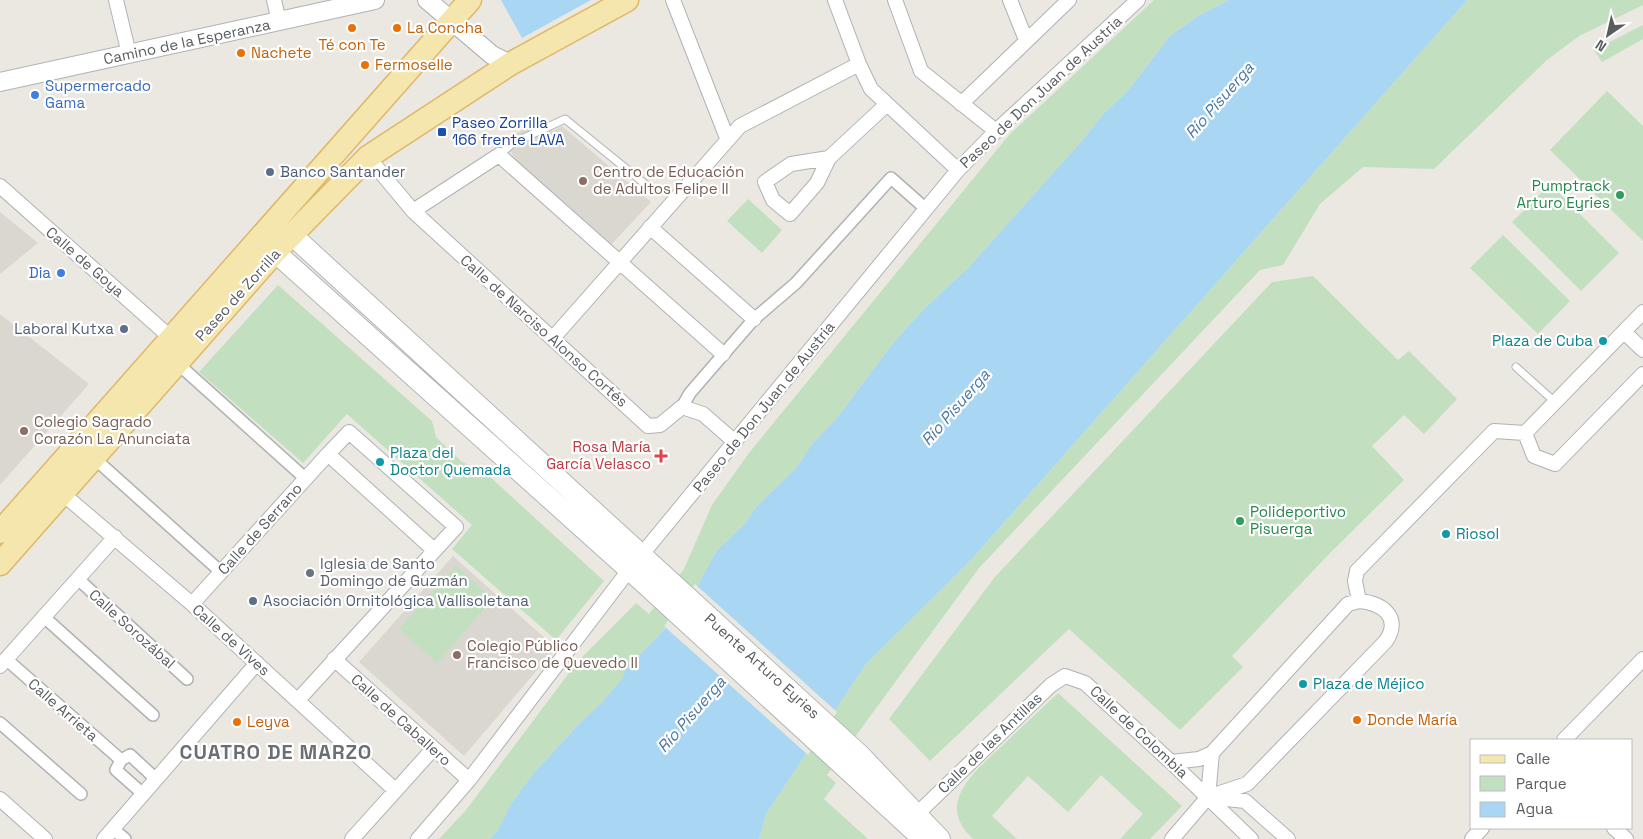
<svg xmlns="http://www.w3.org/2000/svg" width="1643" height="839" font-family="'Space Grotesk',sans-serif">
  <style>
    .education { fill: #dad7d0 }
    .green { fill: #c2dfc0 }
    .water { fill: #a8d6f3 }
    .pier { fill: #ebe8e1 }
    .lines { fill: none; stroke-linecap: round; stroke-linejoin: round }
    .service-casing { stroke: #afb2b5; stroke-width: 9 }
    .pedestrian-casing { stroke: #afb2b5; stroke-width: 14 }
    .minor-casing { stroke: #afb2b5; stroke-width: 16 }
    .tertiary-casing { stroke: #afb2b5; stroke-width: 20 }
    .secondary-casing { stroke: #b1b4b7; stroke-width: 22 }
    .primary-casing { stroke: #dfb866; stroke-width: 25 }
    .service { stroke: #fff; stroke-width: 7 }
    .pedestrian { stroke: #fff; stroke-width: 11 }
    .minor { stroke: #fff; stroke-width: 14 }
    .tertiary { stroke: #fff; stroke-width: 18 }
    .secondary { stroke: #fff; stroke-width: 20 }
    .primary { stroke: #f4e6ad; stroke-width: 22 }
    .food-dot { fill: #e8710a; stroke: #fff; stroke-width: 2 }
    .shop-dot { fill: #3f7fe0; stroke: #fff; stroke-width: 2 }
    .transit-dot { fill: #1a4fb4; stroke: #fff; stroke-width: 2 }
    .service-dot { fill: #5c6f8a; stroke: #fff; stroke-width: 2 }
    .education-dot { fill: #8d6e63; stroke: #fff; stroke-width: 2 }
    .leisure-dot { fill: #2e9e5b; stroke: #fff; stroke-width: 2 }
    .culture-dot { fill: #0f9aa8; stroke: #fff; stroke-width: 2 }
    .health-dot { fill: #e0444e; stroke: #fff; stroke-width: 2 }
    .worship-dot { fill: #6b7280; stroke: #fff; stroke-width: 2 }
    .labels { text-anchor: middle; stroke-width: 4.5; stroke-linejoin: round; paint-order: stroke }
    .food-label { font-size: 15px; fill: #c56008; stroke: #fff; text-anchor: start }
    .street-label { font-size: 15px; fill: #5a5d60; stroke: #fff }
    .shop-label { font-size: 15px; fill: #366cbe; stroke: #fff; text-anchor: start }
    .transit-label { font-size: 15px; fill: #164399; stroke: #fff; text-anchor: start }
    .service-label { font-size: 15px; fill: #4e5e75; stroke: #fff; text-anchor: start }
    .education-label { font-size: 15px; fill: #785e54; stroke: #fff; text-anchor: start }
    .leisure-label { font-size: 15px; fill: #27864d; stroke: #fff; text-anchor: end }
    .culture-label { font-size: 15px; fill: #0d838f; stroke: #fff; text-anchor: start }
    .health-label { font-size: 15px; fill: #be3a42; stroke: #fff; text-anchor: end }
    .worship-label { font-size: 15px; fill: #5b616d; stroke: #fff; text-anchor: start }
    .water-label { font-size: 16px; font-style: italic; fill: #4978a3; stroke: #fff }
    .district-label { font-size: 20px; font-weight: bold; letter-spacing: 1px; fill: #6b6f72; stroke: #fff }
  </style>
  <rect width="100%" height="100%" fill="#ebe8e1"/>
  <path class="education" d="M537,120l6,6 4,-3 5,8 10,-5 89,76 -40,43 -95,-84 -11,-20z
    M0,212l38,31 -38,31z
    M0,314l89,70 -89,101z
    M453,556l103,92 -92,108 -105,-94z"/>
  <path class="green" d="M1154,0h75l-31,16 -27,19 -45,58 -22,20 -24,30 -112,125 -43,40 -32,35 -56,75 -25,26 -15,23 -42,41 -10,16 -28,26 -18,33 -34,46 -39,40 -4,10 -19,22 -25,24 -45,49 -22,30 -13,26 -8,9h-51l27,-29 112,-149 58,-58 13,11 35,-45 28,-64 37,-52 260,-318z
    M1467,0h176v5l-64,31 -32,24 -113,109 -71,-2 -43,37 -37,61 -23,5 -281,298 -152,207 9,8 -12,16 44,40h-109l7,-25 100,-150 103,-102z
    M1643,25v14l-41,23 -8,-12z
    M1607,91l36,35v115l-93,-91z
    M1550,184l69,69 -38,38 -69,-69z
    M748,199l34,31 -20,23 -35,-32z
    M1503,235l67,66 -32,33 -68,-66z
    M1313,276l85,84 11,-9 48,48 -33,35 -20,-19 -32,31 32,34 -72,71 -100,105 11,11 -63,63 -111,-101 -139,132 -41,-42 105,-141 278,-296z
    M278,285l154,136 4,16 25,24 27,14 116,106 -48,59 -104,-91 20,-24 -125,-111 -44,49 -104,-91z
    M456,566l37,33 -56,64 -38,-34z
    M1058,693l124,113 -32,33h-30l23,-25 -42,-39 -33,37 -40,-36 -36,40 25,23h-44c-40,-37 5,-70 32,-96 18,-17 35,-33 53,-50z"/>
  <path class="water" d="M501,0h90l-69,38z
    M1229,0h238l-498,562 -103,102 -100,150 -7,25h-269l8,-9 13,-26 22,-30 45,-49 25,-24 19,-22 4,-10 39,-40 34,-46 18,-33 28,-26 10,-16 42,-41 15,-23 25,-26 56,-75 32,-35 43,-40 112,-125 24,-30 22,-20 45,-58 27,-19z"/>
  <path class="pier" d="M695,584l142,128 -29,43 -144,-129z"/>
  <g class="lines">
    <defs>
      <path id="service" d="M499,155l14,-12 52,-24 80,65
        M1516,367l39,35"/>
      <path id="pedestrian" d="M177,363l129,116
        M682,407l8,-14 64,-74 42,-36 95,-105 35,31
        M94,458l127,114
        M78,579l109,100
        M44,617l109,98
        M6,659l115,101
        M0,723l81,71
        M143,794l-27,-24 5,-10 9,-5 26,24
        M113,829l12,10"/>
      <path id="minor" d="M116,0l13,54
        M274,0l5,22
        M673,0l54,138
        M835,0l24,64 12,25 87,81
        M895,0l26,71 75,60
        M1010,0l16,40
        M961,104l108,-104
        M368,157l45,54 235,215 12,-1 22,-18 21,7 32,28
        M829,158l-38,6 -26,18 8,18 17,14 27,-31 12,-25 57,-53
        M0,186l170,151
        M413,211l86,-56 224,199
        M650,227l104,92
        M1624,332l19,18
        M553,338l187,-212 119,-62
        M1525,433l9,23 21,8 88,-90
        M1525,433l118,-121
        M63,494l129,110 203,186
        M1359,601c23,2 43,16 27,40l-139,143 -39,13 4,-44 136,-149z
        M1359,601l-4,-20 2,-10 137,-140 31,2
        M192,604l136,-150
        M334,659l135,121
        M0,666l115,-129
        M298,700l158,-173 -107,-95 -21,22 106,96
        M1564,740l79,-81
        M1171,762l28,-3 13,-6
        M1217,798l28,3 43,38
        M0,799l45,40
        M918,813l133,-128 14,-9 20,7 86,79 80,77
        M1614,828l12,11
        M104,839l153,-176
        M352,839l81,-90
        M418,839l51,-59 160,-210 329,-400 38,-39 142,-131
        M1172,839l36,-42
        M1472,839l10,-11"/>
      <path id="tertiary" d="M427,0l65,55 18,9
        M0,82l375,-82"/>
      <path id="secondary" d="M277,232l16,4 567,519 80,84
        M270,237l5,15 369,331 279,256"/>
      <path id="primary" d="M0,532l470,-532
        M0,564l275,-312 93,-95 142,-93 117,-64"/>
    </defs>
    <use href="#service" class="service-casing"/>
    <use href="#pedestrian" class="pedestrian-casing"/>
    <use href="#minor" class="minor-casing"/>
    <use href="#tertiary" class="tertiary-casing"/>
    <use href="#secondary" class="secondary-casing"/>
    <use href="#primary" class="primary-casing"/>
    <use href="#service" class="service"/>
    <use href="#pedestrian" class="pedestrian"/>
    <use href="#minor" class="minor"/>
    <use href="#tertiary" class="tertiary"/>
    <use href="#secondary" class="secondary"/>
    <use href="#primary" class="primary"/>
  </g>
  <g class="food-dot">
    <circle cx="352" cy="28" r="5"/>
    <circle cx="397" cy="28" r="5"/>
    <circle cx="241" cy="53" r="5"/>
    <circle cx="365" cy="65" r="5"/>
    <circle cx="1357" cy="720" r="5"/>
    <circle cx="237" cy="722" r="5"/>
  </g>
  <g class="shop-dot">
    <circle cx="35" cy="95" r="5"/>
    <circle cx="61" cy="273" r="5"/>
  </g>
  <rect class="transit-dot" x="437" y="127" width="10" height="10" rx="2.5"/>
  <g class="service-dot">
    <circle cx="270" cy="172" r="5"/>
    <circle cx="124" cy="329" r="5"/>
    <circle cx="253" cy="601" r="5"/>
  </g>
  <g class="education-dot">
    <circle cx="583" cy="181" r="5"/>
    <circle cx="24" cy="431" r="5"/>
    <circle cx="457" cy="655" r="5"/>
  </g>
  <g class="leisure-dot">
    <circle cx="1620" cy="195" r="5"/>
    <circle cx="1240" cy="521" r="5"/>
  </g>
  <g class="culture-dot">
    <circle cx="1603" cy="341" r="5"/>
    <circle cx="380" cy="462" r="5"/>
    <circle cx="1446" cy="534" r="5"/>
    <circle cx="1303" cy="684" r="5"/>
  </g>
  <path class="health-dot" d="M658.5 448.5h5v5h5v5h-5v5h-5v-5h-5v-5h5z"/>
  <circle class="worship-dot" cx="310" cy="573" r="5"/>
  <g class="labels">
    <g class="food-label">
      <text x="407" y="33">La Concha</text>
      <text x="352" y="50" text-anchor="middle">Té con Te</text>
      <text x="251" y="58">Nachete</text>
      <text x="375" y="70">Fermoselle</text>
      <text x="1367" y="725">Donde María</text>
      <text x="247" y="727">Leyva</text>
    </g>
    <g class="street-label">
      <text transform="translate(187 42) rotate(-12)" y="5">Camino de la Esperanza</text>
      <text transform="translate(1041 92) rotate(-43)" y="5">Paseo de Don Juan de Austria</text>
      <text transform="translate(85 262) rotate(41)" y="5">Calle de Goya</text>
      <text transform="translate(238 295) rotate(-48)" y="5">Paseo de Zorrilla</text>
      <text transform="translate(544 331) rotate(42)" y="5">Calle de Narciso Alonso Cortés</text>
      <text transform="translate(764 407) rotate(-51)" y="5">Paseo de Don Juan de Austria</text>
      <text transform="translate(260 529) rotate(-48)" y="5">Calle de Serrano</text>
      <text transform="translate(132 629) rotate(42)" y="5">Calle Sorozábal</text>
      <text transform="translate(231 640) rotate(42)" y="5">Calle de Vives</text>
      <text transform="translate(762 666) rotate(42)" y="5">Puente Arturo Eyries</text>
      <text transform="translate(63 710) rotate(41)" y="5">Calle Arrieta</text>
      <text transform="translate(401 720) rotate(42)" y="5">Calle de Caballero</text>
      <text transform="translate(1139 732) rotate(43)" y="5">Calle de Colombia</text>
      <text transform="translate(990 743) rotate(-44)" y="5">Calle de las Antillas</text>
    </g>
    <g class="shop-label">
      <text x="45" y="91">Supermercado<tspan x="45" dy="17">Gama</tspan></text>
      <text x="51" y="278" text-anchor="end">Dia</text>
    </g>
    <g class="transit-label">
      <text x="452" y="128">Paseo Zorrilla<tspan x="452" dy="17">166 frente LAVA</tspan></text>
    </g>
    <g class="service-label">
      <text x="280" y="177">Banco Santander</text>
      <text x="114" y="334" text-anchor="end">Laboral Kutxa</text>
      <text x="263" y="606">Asociación Ornitológica Vallisoletana</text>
    </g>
    <g class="education-label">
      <text x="593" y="177">Centro de Educación<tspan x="593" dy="17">de Adultos Felipe II</tspan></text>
      <text x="34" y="427">Colegio Sagrado<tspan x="34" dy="17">Corazón La Anunciata</tspan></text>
      <text x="467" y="651">Colegio Público<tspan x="467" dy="17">Francisco de Quevedo II</tspan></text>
    </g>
    <g class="leisure-label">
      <text x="1610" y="191">Pumptrack<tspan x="1610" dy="17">Arturo Eyries</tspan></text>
      <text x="1250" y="517" text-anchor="start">Polideportivo<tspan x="1250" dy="17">Pisuerga</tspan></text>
    </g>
    <g class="culture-label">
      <text x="1593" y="346" text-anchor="end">Plaza de Cuba</text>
      <text x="390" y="458">Plaza del<tspan x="390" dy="17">Doctor Quemada</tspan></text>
      <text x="1456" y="539">Riosol</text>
      <text x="1313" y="689">Plaza de Méjico</text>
    </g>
    <g class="health-label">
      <text x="651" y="452">Rosa María<tspan x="651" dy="17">García Velasco</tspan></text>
    </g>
    <g class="worship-label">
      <text x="320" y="569">Iglesia de Santo<tspan x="320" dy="17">Domingo de Guzmán</tspan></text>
    </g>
    <g class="water-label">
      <text transform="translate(1219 100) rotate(-49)" y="6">Río Pisuerga</text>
      <text transform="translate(955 407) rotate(-49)" y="6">Río Pisuerga</text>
      <text transform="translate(691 714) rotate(-49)" y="6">Río Pisuerga</text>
    </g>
    <g class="district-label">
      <text x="276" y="759">CUATRO DE MARZO</text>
    </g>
  </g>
  <rect x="1470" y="739" width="162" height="90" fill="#ffffff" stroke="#bdbebf"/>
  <rect x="1480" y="755" width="25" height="8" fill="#f4e6ad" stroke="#bdbebf"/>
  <text x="1516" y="764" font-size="15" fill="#5a5d60">Calle</text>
  <rect x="1480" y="776" width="25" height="15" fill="#c2dfc0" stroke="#bdbebf"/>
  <text x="1516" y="789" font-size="15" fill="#5a5d60">Parque</text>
  <rect x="1480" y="802" width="25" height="15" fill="#a8d6f3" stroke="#bdbebf"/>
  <text x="1516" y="814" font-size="15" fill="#5a5d60">Agua</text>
  <g transform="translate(1608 35) rotate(214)" stroke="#ffffff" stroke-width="4" paint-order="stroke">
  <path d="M0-4L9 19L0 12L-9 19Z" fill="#5a5d60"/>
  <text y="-8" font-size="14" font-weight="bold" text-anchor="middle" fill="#5a5d60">N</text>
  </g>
</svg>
